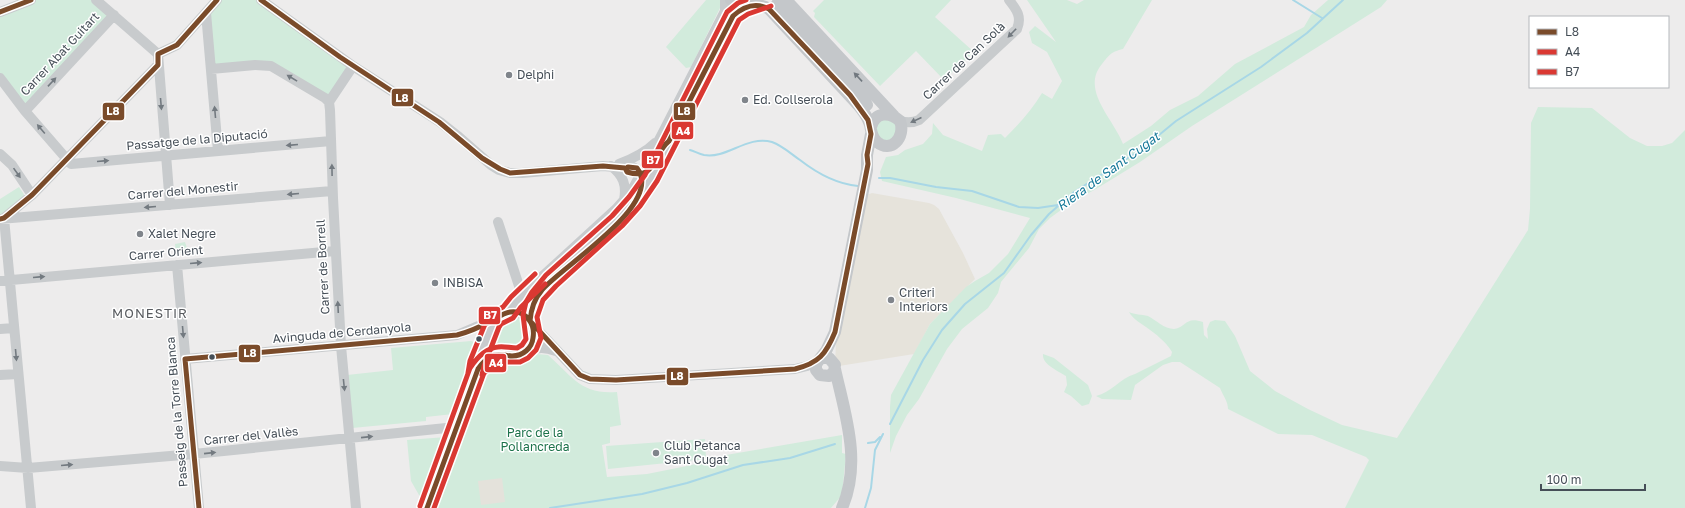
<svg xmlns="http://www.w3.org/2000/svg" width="1685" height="508" font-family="'Golos Text',sans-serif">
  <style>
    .commercial { fill: #e6e3db }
    .green { fill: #d2ebdc }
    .sand { fill: #e4e2db }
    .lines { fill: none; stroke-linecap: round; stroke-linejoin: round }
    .stream { stroke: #a8d7e6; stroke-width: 2 }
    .minor { stroke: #c8cbcd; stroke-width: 10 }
    .major { stroke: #c4c7ca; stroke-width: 12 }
    .bus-1-casing { stroke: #fff; stroke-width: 8 }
    .bus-2-casing { stroke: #fff; stroke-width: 8 }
    .bus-3-casing { stroke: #fff; stroke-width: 8 }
    .bus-1 { stroke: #7a4b2a; stroke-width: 5 }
    .bus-2 { stroke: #da3832; stroke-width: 5 }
    .bus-3 { stroke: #da3832; stroke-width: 5 }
    .oneway { fill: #737a80 }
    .oneway2 { fill: #71787f }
    .poi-dot { fill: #80858b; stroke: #fff; stroke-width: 1.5 }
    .bus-dot { fill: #454e57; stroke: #fff; stroke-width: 1.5 }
    .labels { text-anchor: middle; stroke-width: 3; stroke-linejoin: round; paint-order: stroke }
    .street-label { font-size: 12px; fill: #454e57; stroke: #fff }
    .poi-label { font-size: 12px; fill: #454e57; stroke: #fff; text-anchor: start }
    .park-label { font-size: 12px; fill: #1c724a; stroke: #fff }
    .water-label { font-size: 13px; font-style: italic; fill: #167999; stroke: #fff }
    .neighbourhood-label { font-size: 13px; letter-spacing: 1px; fill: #585b5f; stroke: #fff }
    .line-badge { stroke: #fff; stroke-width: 1.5 }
    .badge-label { font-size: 11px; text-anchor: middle; font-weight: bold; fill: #fff }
  </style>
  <rect width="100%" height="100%" fill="#edecec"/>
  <path class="commercial" d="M872,193l57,10 5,2 5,4 24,44 12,26 -45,45 -16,30 -75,12 -4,-1 1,-23 25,-145z"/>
  <path class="green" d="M30,0h66l18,15 -89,96 -25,-33v-66z
    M217,0h44l92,66 -24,36 -50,-32 -68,-1c-2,-23 -9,-50 6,-69z
    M706,0h14v8l-29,59 -5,1 -20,-21z
    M824,0h127l-16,17 39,35 -30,28 -28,-29 -36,35 -66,-69 1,-4 -2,-2z
    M1027,0h40l10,4 7,-4h68l-29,49c-12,3 -13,5 -21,15 -22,26 12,55 21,80l28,-18 19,-16 28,-14 37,-32 69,-37 7,-12 17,-15h59l-6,7 -189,119 -52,36 -44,27 -24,13 -22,16 -11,11 -10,19 -28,34 -3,11 -10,15 -26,21 -15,20 -28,50 -12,16 -11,21 -6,17v-46l1,-12 39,-71 36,-37 9,-6 14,-8 19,-19 22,-36 -74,-20 -74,-17 -2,-9 6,-15 12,-2 7,-5 18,-6 9,-10 1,-11 10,12 39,16 6,-16 13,-1 4,4c14,-14 27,-28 37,-45l10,6 10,-18 -15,-29 -15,-9 -3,-11 6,-6 21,16z
    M1538,107l54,1 38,30 17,8h15l10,-3 13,-13v378h-340l24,-48 -3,-3 -54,-22 -34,-1 -50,-25c0,-8 -5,-13 -8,-21l-40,-26h-8l-9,3 -28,20 -4,15 -29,-1 -6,-3c15,-3 24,-18 39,-22l36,-18 1,-4c-6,-10 -16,-18 -26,-25 -7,-5 -13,-8 -17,-15 6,3 12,2 19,4 8,4 16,13 26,13 13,-2 11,-13 29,-7l1,13 4,4 -1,-10 3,-7 5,-2 10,1 10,15 15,35 25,20 33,18 34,16 55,13 131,-208 2,-21 1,-86z
    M885,119l10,4 2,10 -7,8 -11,-2 -3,-13 2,-3z
    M19,187l8,12 -27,20v-20z
    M185,242l3,9 -12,3 -1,-10z
    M495 334a18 18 0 1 1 36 0a18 18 0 1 1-36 0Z
    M471,341l6,2 1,3 -25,68 -27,3v4l-74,7 -5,-53 46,-5 -2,-22z
    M536,354l12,1c24,21 33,40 69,37l4,33 -11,2v16l-8,2 5,32 40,-3 45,-9 34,-10 116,-20v18l4,1 -4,41 -11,13h-397l33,-89 3,-2 17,-49c9,-9 12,-4 23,-3 10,0 19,-5 26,-11z
    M1043,354l11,4 34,27 4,11 -3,8 -7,2 -11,-10 -7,-4 3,-7 -1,-9c-7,-5 -24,-11 -23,-22z
    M446,437l-23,65 -12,-21 -4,-41z
    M705,439l1,20 -98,10 -2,-23z"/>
  <path class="sand" d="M502,478l3,24 -24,3 -3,-24z"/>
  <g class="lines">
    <path class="stream" d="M1293,0l29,18
      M690,150c4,1 9,4 14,5 23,4 43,-20 68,-13 11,4 19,12 28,18 18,14 36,24 58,26
      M879,178h11l46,9 36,4 47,16 19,1 20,-3
      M890,424l33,-64 19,-30 23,-26 39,-31 27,-38 18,-21 25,-22 68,-43 34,-28 85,-54 46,-34 36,-33
      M868,443l7,-1 5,-5
      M550,508l92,-14 45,-11 56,-18 47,-7 45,-14
      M865,508l6,-20 4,-38 8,-16"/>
    <path class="minor" d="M96,0l62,54
      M261,0l92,66 87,56 19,15 32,28 8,5 11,3h12l81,-7 22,2 8,-1 7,4 4,11 -9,21
      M0,12l31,-12
      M206,13l12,138
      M158,54l12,151
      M158,54l19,-9 40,-45
      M211,69l44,-4 16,1 54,32 4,4 1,8 3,88 8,148 15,162
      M0,78l25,33 46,53 260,-23
      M329,102l24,-36
      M25,111l89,-96
      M900,121c7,2 13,2 19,-1l98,-91c5,-12 0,-19 -8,-29
      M0,154l12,11 20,30
      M619,164c13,-5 26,-11 36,-21
      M611,166c12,9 16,19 13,34
      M4,218l27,290
      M4,218l28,-23 126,-130
      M0,219l332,-28
      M498,222l24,73
      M177,265l22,243
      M0,281l335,-30
      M490 334a22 22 0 1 1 44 0a22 22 0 1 1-44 0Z
      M508,313l14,-18 94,-86 15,-17 30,-56 64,-125v-11
      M530,321c1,-6 1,-13 4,-18 8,-23 62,-60 82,-79 14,-13 25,-29 35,-46l82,-162 14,-10
      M532,324l48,51 10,4 26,1 179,-11 12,-3 11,-5
      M0,329l14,-1
      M527,351c11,-4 18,-4 29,0
      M185,359l272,-24 40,-17
      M478,369l9,-10 14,-6
      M0,375l18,-1
      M0,466l28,2 166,-14 262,-27
      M427,508l64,-178"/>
    <path class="major" d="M731,0c14,9 26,1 38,9l90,97c4,5 8,10 10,16 3,7 1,14 8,20 14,12 29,-5 23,-21 -11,-10 -25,-9 -29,6
      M786,0l108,116
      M777,4l81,87 9,14
      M821,358h8l6,7 -1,7 -5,4 -9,-1 -4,-5v-6l10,-13 9,-19 32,-162v-15l4,-21
      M835,369c10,45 27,93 7,139"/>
    <defs>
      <path id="bus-1" d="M261,0l79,57 99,65 43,36 18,11 10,4 93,-7 22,2 2,4c30,9 25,-17 42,-31l64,-125c11,-10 23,-14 36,-7l81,86 18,25 3,14 -4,21 1,9 -33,168c-9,22 -16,31 -40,37l-179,11 -26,-1 -10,-4 -50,-54
        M0,12l31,-12
        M0,219l4,-1 28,-23 126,-130v-11l19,-9 40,-45
        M530,321c1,-12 4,-22 12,-31 20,-24 123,-86 95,-122l-9,-1
        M199,508l-14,-149 272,-24c12,-3 23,-8 34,-14 6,-3 12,-8 19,-9 8,-1 15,2 19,8 4,5 5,12 4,18 -1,10 -10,18 -21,18 -6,0 -11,-3 -18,-1 -7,3 -12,8 -16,14l-51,139"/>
      <path id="bus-2" d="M482,375l2,-9 15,-39 2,-3 12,-6 8,-11 24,-23
        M434,508l50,-135 13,-11h23l8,-4 8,-8 5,-12 -4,-21 6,-17 13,-14 66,-60 18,-20 17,-25 82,-161 9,-6 23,-8"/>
      <path id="bus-3" d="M468,373l2,-12 17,-42 6,-7 10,-5 8,-10 24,-23
        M420,506l50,-138c6,-9 16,-20 28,-21 6,-1 12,1 19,1l5,-3 4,-6 -3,-24 3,-13 6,-10 14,-17 66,-59 17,-19 16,-22 82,-163 11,-9 8,-3"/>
    </defs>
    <use href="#bus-1" class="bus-1-casing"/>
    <use href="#bus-2" class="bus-2-casing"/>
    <use href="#bus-3" class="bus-3-casing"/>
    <use href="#bus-1" class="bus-1"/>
    <use href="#bus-2" class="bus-2"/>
    <use href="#bus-3" class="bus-3"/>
  </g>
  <defs><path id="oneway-solid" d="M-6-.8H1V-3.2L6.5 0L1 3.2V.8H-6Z"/></defs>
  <g class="oneway">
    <use href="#oneway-solid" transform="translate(1012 33) rotate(134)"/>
    <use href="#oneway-solid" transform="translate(292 78) rotate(-149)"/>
    <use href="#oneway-solid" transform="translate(52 82) rotate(-47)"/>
    <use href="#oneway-solid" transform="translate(161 104) rotate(85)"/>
    <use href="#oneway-solid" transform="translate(215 112) rotate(-95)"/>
    <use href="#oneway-solid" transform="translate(916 120) rotate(156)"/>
    <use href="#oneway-solid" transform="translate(41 129) rotate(-130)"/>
    <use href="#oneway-solid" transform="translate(292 145) rotate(175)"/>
    <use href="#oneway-solid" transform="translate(103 161) rotate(-5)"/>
    <use href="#oneway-solid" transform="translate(332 170) rotate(-91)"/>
    <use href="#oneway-solid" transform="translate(17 173) rotate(55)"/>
    <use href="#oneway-solid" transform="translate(293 194) rotate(175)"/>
    <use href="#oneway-solid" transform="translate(150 207) rotate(175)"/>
    <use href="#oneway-solid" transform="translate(196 263) rotate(-5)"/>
    <use href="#oneway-solid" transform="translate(39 277) rotate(-5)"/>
    <use href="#oneway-solid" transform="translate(338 307) rotate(-93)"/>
    <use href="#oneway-solid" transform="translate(183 332) rotate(85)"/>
    <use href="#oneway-solid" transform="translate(16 355) rotate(85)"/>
    <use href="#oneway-solid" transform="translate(344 385) rotate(84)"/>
    <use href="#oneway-solid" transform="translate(367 437) rotate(-6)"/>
    <use href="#oneway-solid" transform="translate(210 453) rotate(-6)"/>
    <use href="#oneway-solid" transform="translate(67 465) rotate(-5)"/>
  </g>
  <use class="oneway2" href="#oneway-solid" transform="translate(858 77) rotate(-133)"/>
  <g class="poi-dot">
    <circle cx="509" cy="75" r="4"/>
    <circle cx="745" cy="100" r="4"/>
    <circle cx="140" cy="234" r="4"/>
    <circle cx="435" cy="283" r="4"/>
    <circle cx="891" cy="300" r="4"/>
    <circle cx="656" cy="453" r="4"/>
  </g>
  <g class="bus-dot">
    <circle cx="479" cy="339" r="3.5"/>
    <circle cx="212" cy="357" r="3.5"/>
  </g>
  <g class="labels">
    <g class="street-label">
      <text transform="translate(60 54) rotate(-47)" y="4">Carrer Abat Guitart</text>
      <text transform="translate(964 61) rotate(-43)" y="4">Carrer de Can Solà</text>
      <text transform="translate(197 140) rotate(-5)" y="4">Passatge de la Diputació</text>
      <text transform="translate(183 191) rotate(-5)" y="4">Carrer del Monestir</text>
      <text transform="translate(166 253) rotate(-5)" y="4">Carrer Orient</text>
      <text transform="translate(323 267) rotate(-93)" y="4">Carrer de Borrell</text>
      <text transform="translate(342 333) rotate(-5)" y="4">Avinguda de Cerdanyola</text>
      <text transform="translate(177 412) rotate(-95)" y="4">Passeig de la Torre Blanca</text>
      <text transform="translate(251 436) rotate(-6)" y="4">Carrer del Vallès</text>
    </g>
    <g class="poi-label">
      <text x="517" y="79">Delphi</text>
      <text x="753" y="104">Ed. Collserola</text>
      <text x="148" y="238">Xalet Negre</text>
      <text x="443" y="287">INBISA</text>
      <text x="899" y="297">Criteri<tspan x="899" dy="14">Interiors</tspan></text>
      <text x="664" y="450">Club Petanca<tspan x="664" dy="14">Sant Cugat</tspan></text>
    </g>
    <g class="park-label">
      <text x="535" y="437">Parc de la<tspan x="535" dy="14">Pollancreda</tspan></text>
    </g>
    <g class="water-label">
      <text transform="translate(1108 171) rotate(-36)" y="5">Riera de Sant Cugat</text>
    </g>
    <g class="neighbourhood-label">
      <text x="150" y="318">MONESTIR</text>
    </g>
  </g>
  <g class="line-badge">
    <rect x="391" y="88" width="23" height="19" rx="4" fill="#7a4b2a"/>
    <rect x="102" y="102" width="23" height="19" rx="4" fill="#7a4b2a"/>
    <rect x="673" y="102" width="23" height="19" rx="4" fill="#7a4b2a"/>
    <rect x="671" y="121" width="23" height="19" rx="4" fill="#da3832"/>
    <rect x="641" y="150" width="23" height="19" rx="4" fill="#da3832"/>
    <rect x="478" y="306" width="23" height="19" rx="4" fill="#da3832"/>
    <rect x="238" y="344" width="23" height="19" rx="4" fill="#7a4b2a"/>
    <rect x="484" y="353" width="23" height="20" rx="4" fill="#da3832"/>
    <rect x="666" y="367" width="23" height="19" rx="4" fill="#7a4b2a"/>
  </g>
  <g class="badge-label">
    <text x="402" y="102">L8</text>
    <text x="113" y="115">L8</text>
    <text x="684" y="115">L8</text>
    <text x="683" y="135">A4</text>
    <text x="653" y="164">B7</text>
    <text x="490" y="319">B7</text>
    <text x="250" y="357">L8</text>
    <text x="496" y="367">A4</text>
    <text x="677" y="380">L8</text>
  </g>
  <rect x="1529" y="16" width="140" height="72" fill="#ffffff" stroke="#b5b8bc"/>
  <rect x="1537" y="29" width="20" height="6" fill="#7a4b2a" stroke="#b5b8bc"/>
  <text x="1565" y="36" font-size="12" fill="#454e57">L8</text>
  <rect x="1537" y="49" width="20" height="6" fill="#da3832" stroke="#b5b8bc"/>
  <text x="1565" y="56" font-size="12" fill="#454e57">A4</text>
  <rect x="1537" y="69" width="20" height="6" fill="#da3832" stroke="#b5b8bc"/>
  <text x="1565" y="76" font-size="12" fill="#454e57">B7</text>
  <path d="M1541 484v6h104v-6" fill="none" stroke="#454e57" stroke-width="2"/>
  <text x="1547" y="484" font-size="12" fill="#454e57" stroke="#ffffff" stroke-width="3" paint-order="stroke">100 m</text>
</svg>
